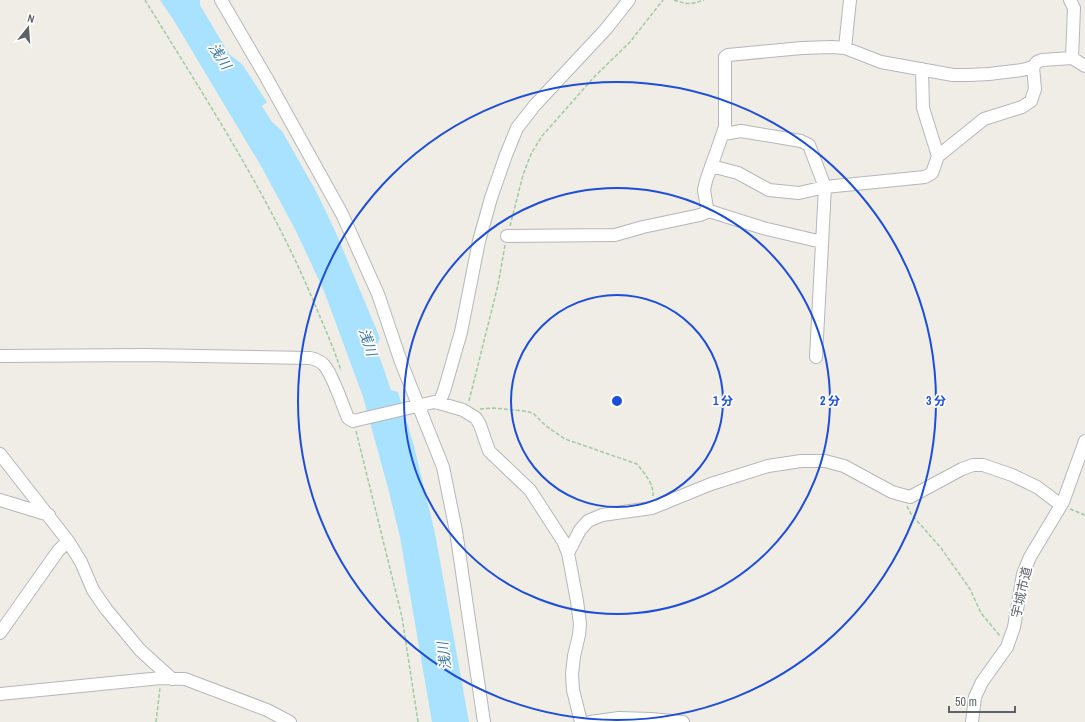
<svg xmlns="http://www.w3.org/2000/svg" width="1085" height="722" font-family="'Archivo Narrow','Noto Sans JP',sans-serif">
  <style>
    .water { fill: #a8e2fe }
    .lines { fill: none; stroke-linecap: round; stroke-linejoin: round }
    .minor-casing { stroke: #b3b7bb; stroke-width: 14 }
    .path { stroke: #9dcba5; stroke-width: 1.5; stroke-dasharray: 4 2; stroke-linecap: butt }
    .minor { stroke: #fff; stroke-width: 12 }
    .ring { fill: none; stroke: #1d4ed8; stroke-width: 2 }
    .labels { text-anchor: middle; stroke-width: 3.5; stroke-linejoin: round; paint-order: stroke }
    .street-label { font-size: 13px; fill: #5e6266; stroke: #fff }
    .water-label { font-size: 14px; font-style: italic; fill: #3e779f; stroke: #fff }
    .centre { fill: #1d4ed8; stroke: #fff; stroke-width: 2 }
    .ring-label { font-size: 12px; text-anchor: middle; font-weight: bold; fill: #1d4ed8; stroke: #fff; stroke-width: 3.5; stroke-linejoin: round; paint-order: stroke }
  </style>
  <rect width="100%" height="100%" fill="#f0ede6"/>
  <path class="water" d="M160,0h40v5l29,49 13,10 25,38 -5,4 10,16 10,9 35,62 19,40 44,105 -4,9 15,43 7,2 16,54 21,87 34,189h-37l-32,-185 -12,-49 -25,-91 -39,-106 -28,-60 -35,-65 -88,-147z"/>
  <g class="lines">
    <defs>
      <path id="minor" d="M221,0l45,77 76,137 36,80 23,68 42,105 13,64 28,191
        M1070,0l4,8 -2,50 13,8
        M845,48l5,-48
        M922,69l1,39 15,48
        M724,134l17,-3 60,10 8,4 16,42 -9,170
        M711,166l27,7 31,17 30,3 26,-6 100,-10 7,-4 6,-17 46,-37 38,-12 9,-6 4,-12 -2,-22
        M706,210l57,18 59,14
        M507,236l108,-1 28,-8 57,-12 5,-2 2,-5 -3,-18 2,-9 19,-54v-70l3,-2 74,-7 30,-1 13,1 36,14 72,13h16l20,-1 33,-4 11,-3 4,-5 5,-2 30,-2
        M0,356l145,-1 165,3c5,1 10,3 14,7 9,10 18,39 24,53l5,3 81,-19 5,1 24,7 13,8 4,7 9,26 41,39 33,51 5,12 9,48 3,23 -1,11 -5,21 -2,18 1,16 8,32
        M439,403l5,-12 17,-59 18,-91 12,-43 15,-43 11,-27 18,-23 71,-76 23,-29
        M0,454l68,87 13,21 12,28 13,19 34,41 32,29
        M0,500l49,15
        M568,553l12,-23 8,-9 14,-6 50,-7 59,-24 57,-18 33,-5h24l19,5 13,7 35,19 18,5 52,-28 11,-4h10l29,10 25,12 24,18
        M0,633l58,-82 10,-10
        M0,694l161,-16 24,1 82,31 23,12
        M590,722l29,-4 32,1 32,3
        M972,722l3,-25 7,-15 25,-35 7,-20 9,-53 7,-17 33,-55 22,-61"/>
    </defs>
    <use href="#minor" class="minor-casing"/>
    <path class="path" d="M145,0c62,101 128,201 173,312 8,19 17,39 23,59
      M674,0c14,5 17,4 30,0
      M510,226l13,-51 8,-21 11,-18 53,-60 35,-34 33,-42
      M469,401l29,-116 7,-40
      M480,409l14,-1 30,3 9,2 13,13 19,13 72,25c8,10 17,20 16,32
      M356,431l46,186 16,105
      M907,506l4,8 30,34 29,41 11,24 19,23
      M1070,509l15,6
      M156,722l4,-34"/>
    <use href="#minor" class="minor"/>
  </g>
  <g class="ring">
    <circle cx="617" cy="401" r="106"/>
    <circle cx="617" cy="401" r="213"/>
    <circle cx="617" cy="401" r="319"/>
  </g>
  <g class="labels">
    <g class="street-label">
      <text transform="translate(1021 592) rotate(-77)" y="5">宇城市道</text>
    </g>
    <g class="water-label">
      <text transform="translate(220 56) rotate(57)" y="5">浅川</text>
      <text transform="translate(368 342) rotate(72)" y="5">浅川</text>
      <text transform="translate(444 656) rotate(-97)" y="5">浅川</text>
    </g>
  </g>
  <circle cx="617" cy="401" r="6" class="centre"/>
  <g class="ring-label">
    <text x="723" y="405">1 分</text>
    <text x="830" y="405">2 分</text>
    <text x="936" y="405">3 分</text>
  </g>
  <g transform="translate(28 28) rotate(17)" stroke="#ffffff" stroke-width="3" paint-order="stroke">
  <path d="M0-3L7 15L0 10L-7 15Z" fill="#5e6266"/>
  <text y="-6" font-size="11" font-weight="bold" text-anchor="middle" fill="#5e6266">N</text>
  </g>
  <path d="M949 706v6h66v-6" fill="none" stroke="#5e6266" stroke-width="2"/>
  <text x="955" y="706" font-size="12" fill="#5e6266" stroke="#ffffff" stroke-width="3" paint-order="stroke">50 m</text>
</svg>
